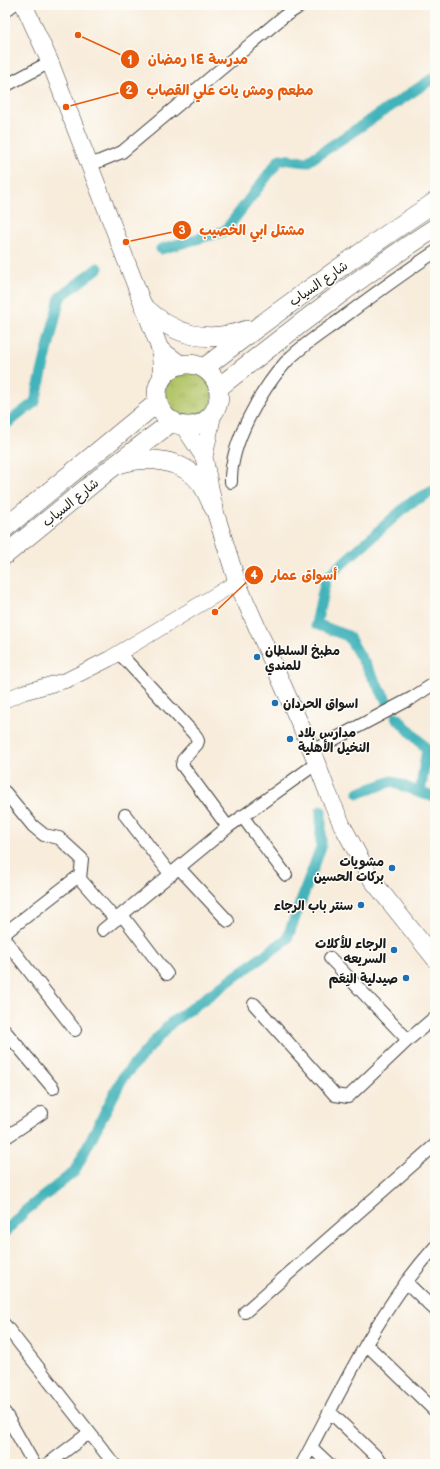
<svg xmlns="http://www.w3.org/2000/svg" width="440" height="1469" font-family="'Balsamiq Sans','Playpen Sans Arabic',sans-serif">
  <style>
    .grass { fill: url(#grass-tufts); stroke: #677042 }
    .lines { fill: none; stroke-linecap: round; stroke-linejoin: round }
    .canal { stroke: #43b3ba; stroke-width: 11 }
    .minor-casing { stroke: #3d3b39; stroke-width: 14 }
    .tertiary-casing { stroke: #3d3b39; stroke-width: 16 }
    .secondary-casing { stroke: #3d3b39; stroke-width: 18 }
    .primary-casing { stroke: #3d3b39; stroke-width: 20 }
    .minor { stroke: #fff; stroke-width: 12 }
    .tertiary { stroke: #fff; stroke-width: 15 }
    .secondary { stroke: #fff; stroke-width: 17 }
    .primary { stroke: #fff; stroke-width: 19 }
    .poi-dot { fill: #1f6fb2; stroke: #fdfcf7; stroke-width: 1.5 }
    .labels { text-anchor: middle; stroke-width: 3; stroke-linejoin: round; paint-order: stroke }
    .street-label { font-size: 13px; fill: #1c1c1c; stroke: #fdfcf7 }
    .poi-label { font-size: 13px; font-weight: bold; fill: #1c1c1c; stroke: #fdfcf7; text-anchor: end }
    .leader { fill: none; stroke: #e8590c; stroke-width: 1.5 }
    .callout-dot { fill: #e8590c; stroke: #fdfcf7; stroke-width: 1.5 }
    .mark-label { font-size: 12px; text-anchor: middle; font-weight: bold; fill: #fff }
    .callout-label { font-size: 14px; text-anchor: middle; font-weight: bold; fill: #e8590c; stroke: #fdfcf7; stroke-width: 3; stroke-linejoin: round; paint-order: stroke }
  </style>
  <defs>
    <pattern id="grass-tufts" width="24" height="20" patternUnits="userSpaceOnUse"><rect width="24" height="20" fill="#b2c467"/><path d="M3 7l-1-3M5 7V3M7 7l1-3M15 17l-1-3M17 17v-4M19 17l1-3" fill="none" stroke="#98a859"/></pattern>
  </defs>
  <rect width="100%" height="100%" fill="#fdfcf7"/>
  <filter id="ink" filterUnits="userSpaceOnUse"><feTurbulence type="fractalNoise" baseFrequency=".025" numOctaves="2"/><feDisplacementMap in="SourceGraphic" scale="8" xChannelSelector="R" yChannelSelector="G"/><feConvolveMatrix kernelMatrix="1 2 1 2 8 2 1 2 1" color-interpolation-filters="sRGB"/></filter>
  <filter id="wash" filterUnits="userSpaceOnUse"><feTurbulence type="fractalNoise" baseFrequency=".012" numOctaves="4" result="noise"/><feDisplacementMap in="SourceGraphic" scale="16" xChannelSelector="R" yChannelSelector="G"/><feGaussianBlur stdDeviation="0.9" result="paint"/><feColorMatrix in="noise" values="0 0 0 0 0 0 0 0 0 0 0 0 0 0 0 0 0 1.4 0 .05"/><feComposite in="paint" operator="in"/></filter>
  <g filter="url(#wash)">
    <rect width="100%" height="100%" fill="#f8ecdb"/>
    <path class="grass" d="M165 395a24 24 0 1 1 48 0a24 24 0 1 1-48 0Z"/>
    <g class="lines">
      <path class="canal" d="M161,249l64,-18 55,-72 27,3 128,-85
        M5,425l30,-23 25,-105 38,-29
        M387,701l-39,-65 -32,-12 10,-46 84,-75 25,-13
        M396,717l31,32 -7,44
        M359,793l33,-12 28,12 15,4
        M5,1232l20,-21 49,-39 49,-95 48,-54 116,-84 34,-92v-36"/>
    </g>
  </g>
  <g filter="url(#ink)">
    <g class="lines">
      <defs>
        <path id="minor" d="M5,11l8,-6
          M5,86l45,-24
          M90,165l32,-13 161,-135 19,-12
          M231,482c-1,-39 30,-92 55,-120 16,-17 36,-29 55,-43 31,-23 62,-46 94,-67
          M119,653l77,83 2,5 -1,3 -14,16 -1,5 46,62
          M312,751l100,-53 23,-15
          M5,792l28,34 11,9 15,3 23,21 -2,20
          M125,815l46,60
          M242,816l44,59
          M179,868l49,53
          M122,915l45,59
          M103,930l125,-103 89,-64
          M5,933l71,-55 4,1 36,41
          M5,940l70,90
          M330,958l78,82
          M254,1004l81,91 13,2 60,-57 27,-23
          M5,1031l48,57
          M5,1138l37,-25
          M406,1282l29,28
          M245,1312l190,-167
          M5,1325l109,139
          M366,1344l69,67
          M330,1412l54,52
          M5,1413l29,51
          M311,1447l18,17
          M48,1464l41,-31
          M302,1464c40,-75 76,-154 133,-217"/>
        <path id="tertiary" d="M5,700l19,-8 43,-12 42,-21 128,-77"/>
        <path id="secondary" d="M24,5l26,57 110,287 2,29
          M160,349l22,16
          M183,425l21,32 10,51 23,74 75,169 16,42 14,32 30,55 63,79
          M204,457l9,-44"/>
        <path id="primary" d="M144,307c31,29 62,37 103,23
          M157 395a31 31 0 1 1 62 0a31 31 0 1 1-62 0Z
          M204,368c75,-58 152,-113 231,-166
          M218,388c71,-56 141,-111 217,-160
          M119,464c27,-9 64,-5 82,19 5,7 9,17 13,25
          M5,528l153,-126
          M5,555l104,-85 64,-49"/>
      </defs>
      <use href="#minor" class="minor-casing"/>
      <use href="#tertiary" class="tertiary-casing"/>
      <use href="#secondary" class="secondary-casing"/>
      <use href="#primary" class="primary-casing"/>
      <use href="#minor" class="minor"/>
      <use href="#tertiary" class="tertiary"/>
      <use href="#secondary" class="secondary"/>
      <use href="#primary" class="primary"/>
    </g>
  </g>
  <g class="poi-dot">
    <circle cx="257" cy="657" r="4"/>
    <circle cx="275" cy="703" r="4"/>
    <circle cx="290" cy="739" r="4"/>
    <circle cx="392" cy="868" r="4"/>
    <circle cx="361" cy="905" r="4"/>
    <circle cx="394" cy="950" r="4"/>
    <circle cx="406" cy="978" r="4"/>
  </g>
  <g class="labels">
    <g class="street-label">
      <text transform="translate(318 283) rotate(-35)" y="5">شارع السياب</text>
      <text transform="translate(70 502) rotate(-39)" y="5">شارع السياب</text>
    </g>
    <g class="poi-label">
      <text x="265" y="655" text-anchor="start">مطبخ السلطان<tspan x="265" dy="15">للمندي</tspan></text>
      <text x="283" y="708" text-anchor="start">اسواق الحردان</text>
      <text x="298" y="737" text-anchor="start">مدارس بلاد<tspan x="298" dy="15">النخيل الأهلية</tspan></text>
      <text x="384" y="866">مشويات<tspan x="384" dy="15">بركات الحسين</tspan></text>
      <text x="353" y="910">سنتر باب الرجاء</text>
      <text x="386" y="948">الرجاء للأكلات<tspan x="386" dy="15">السريعه</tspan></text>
      <text x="398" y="983">صيدلية النِعَم</text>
    </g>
  </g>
  <path class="leader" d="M78 35L130 59M66 107L129 90M126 242L182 230M215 612L254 575"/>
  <g class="callout-dot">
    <circle cx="78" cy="35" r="4"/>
    <circle cx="66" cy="107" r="4"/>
    <circle cx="126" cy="242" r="4"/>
    <circle cx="215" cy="612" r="4"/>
    <circle cx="130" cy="59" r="10"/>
    <circle cx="129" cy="90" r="10"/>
    <circle cx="182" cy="230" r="10"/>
    <circle cx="254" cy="575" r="10"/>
  </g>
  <g class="mark-label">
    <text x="130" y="64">1</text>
    <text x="129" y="94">2</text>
    <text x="182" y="234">3</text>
    <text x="254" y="579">4</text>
  </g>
  <g class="callout-label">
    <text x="198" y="64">مدرسة ١٤ رمضان</text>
    <text x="230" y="95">مطعم ومش يات علي القصاب</text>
    <text x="252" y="235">مشتل ابي الخصيب</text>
    <text x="304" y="580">أسواق عمار</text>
  </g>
  <rect width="440" height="1469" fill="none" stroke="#fdfcf7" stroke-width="20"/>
</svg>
